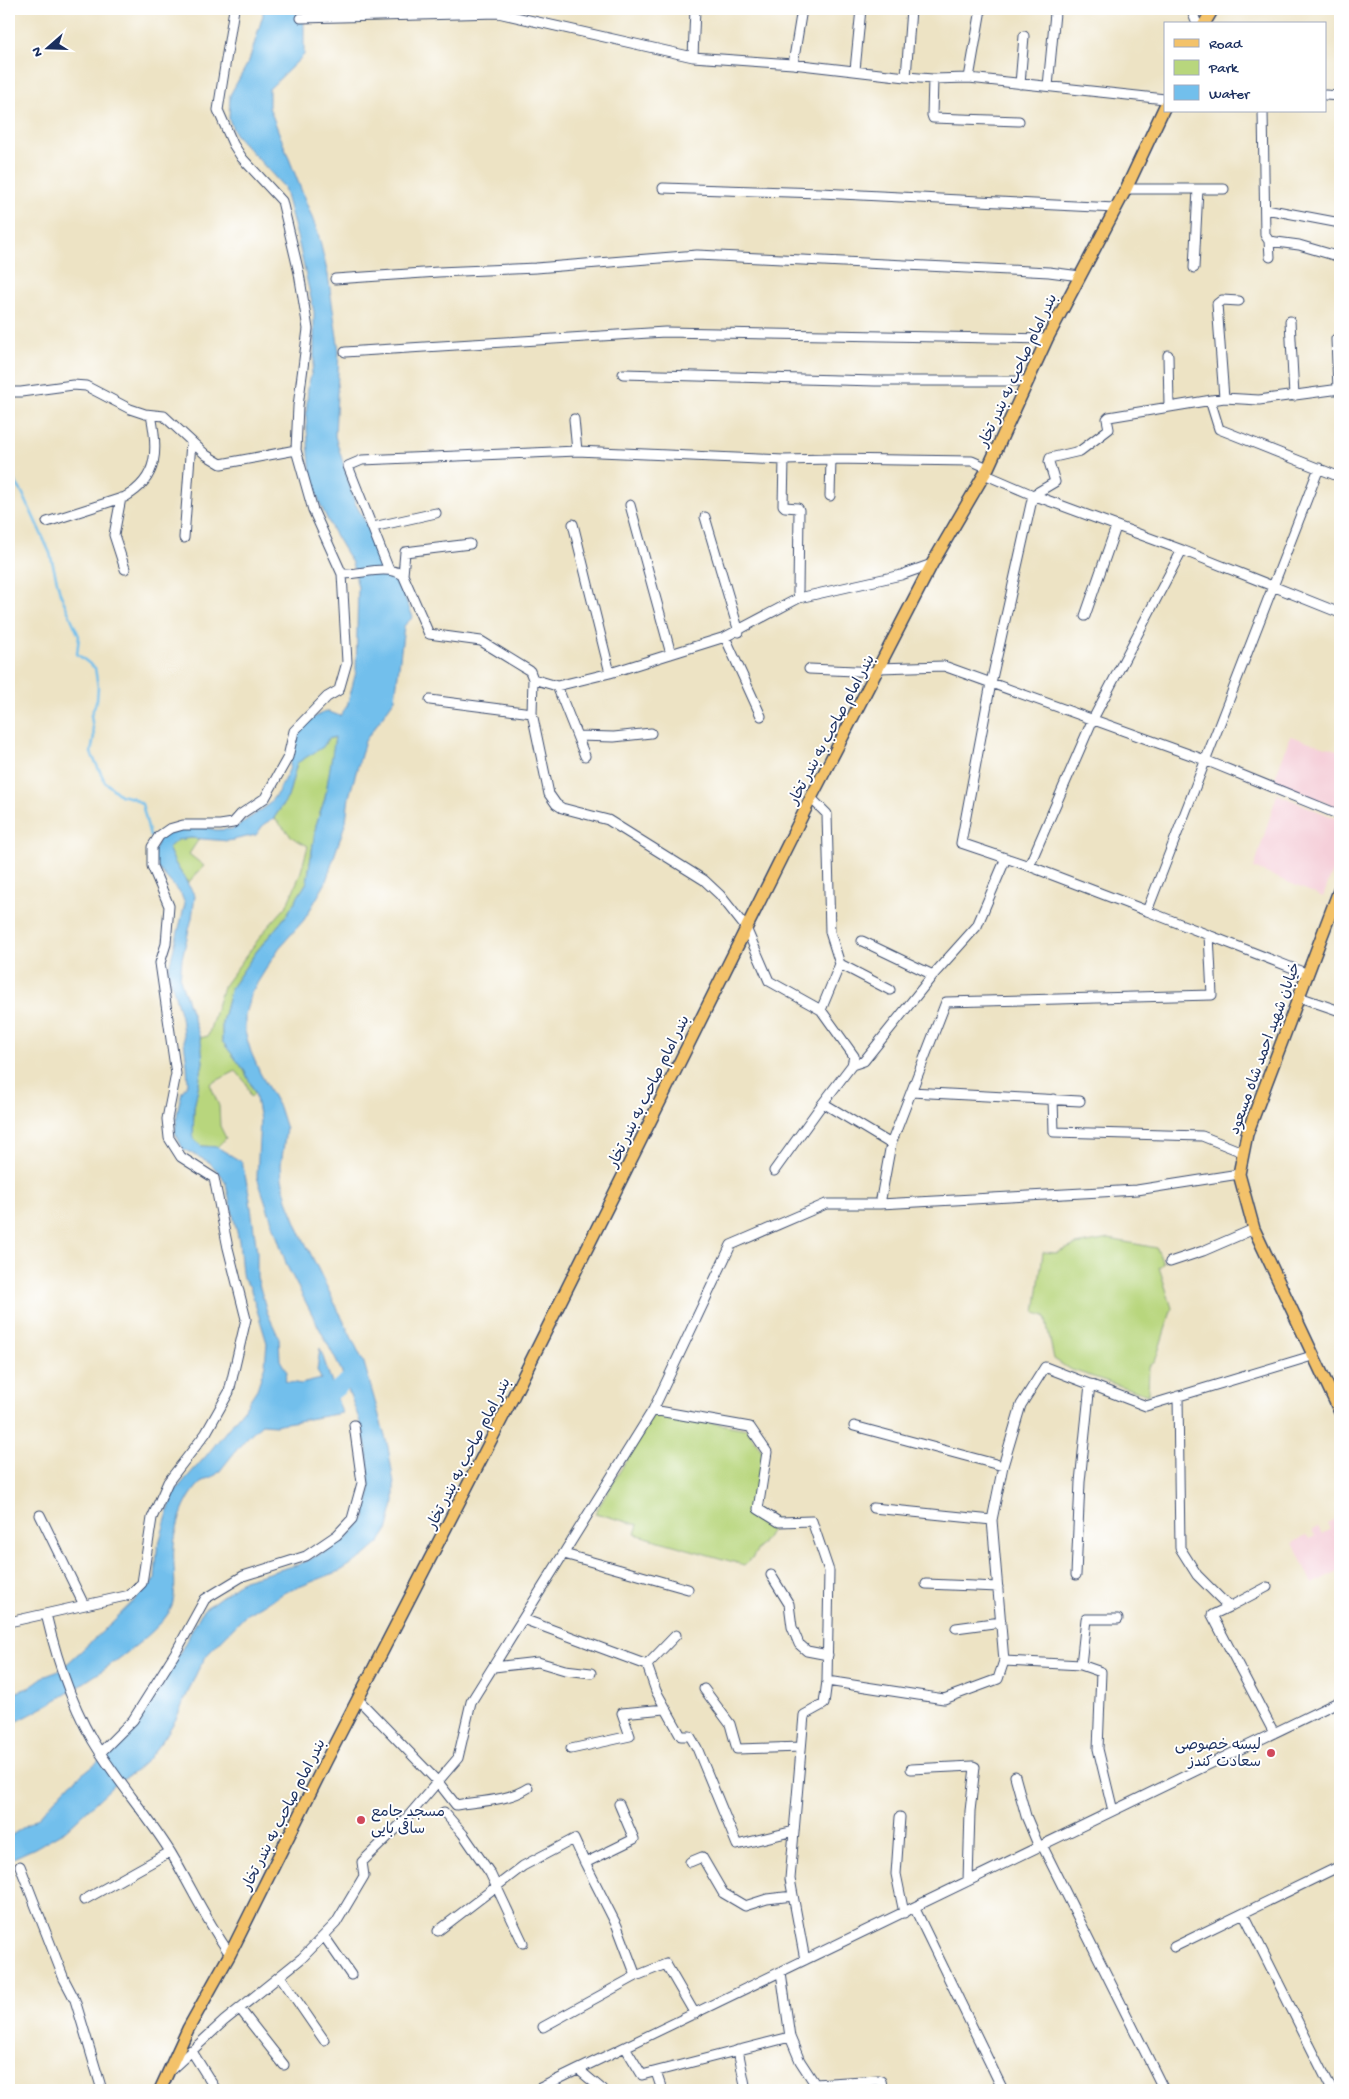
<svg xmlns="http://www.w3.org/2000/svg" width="1349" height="2099" font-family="'Gochi Hand','Playpen Sans Arabic',sans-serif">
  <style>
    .built { fill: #f5cfd9 }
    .green { fill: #b8d67d; stroke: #6a826e }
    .water { fill: #72bfec; stroke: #4677a5 }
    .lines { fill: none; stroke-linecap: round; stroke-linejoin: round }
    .stream { stroke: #72bfec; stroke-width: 2.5 }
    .river { stroke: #72bfec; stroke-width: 16 }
    .minor-casing { stroke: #3a4a6d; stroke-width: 11 }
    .major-casing { stroke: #3a4a6d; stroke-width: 14 }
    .minor { stroke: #fff; stroke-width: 9 }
    .major { stroke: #f3c26a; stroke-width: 11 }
    .poi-dot { fill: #d1495b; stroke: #fff; stroke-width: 2 }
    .labels { text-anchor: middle; stroke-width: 4; stroke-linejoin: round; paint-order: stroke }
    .street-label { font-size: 15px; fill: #1b2f5e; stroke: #fff }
    .poi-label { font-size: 15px; fill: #1b2f5e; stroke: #fff; text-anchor: end }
  </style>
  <rect width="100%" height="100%" fill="#fff"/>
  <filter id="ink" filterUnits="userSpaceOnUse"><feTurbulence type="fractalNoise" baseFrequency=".02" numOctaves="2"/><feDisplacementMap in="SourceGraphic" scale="10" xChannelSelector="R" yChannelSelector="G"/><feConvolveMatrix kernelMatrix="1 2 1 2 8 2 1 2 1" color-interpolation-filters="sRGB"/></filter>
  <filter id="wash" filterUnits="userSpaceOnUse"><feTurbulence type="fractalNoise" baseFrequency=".0096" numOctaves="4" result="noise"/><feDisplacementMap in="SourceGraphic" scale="20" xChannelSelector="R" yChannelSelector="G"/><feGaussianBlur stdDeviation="1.12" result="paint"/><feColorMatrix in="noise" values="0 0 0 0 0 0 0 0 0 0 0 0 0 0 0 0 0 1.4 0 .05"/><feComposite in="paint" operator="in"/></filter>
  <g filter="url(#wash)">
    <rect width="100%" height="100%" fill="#ede3c4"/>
    <path class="built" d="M1290,736l50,15v58l-66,-28z
      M1277,794l63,26v32l-17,45 -69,-29z
      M1340,1517v53l-28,14 -19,-41 13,-8 3,4 6,-3 -3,-6 6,-3 4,7 8,-5 -3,-6z"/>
    <path class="green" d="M336,737l-11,61 -9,27 -9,57 -21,34 -30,36 -25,36 -9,34v19l22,29 11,23 -4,4 -5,-14 -10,-12 -26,13 9,22 1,20 6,12 -9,9 -16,-1 -8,-7 1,-31 9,-46 -3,-24 8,-2 15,-49 43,-58 20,-22 14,-32 8,-29 -15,-8 -19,-20 14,-21 9,-34 5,-5 21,-11 5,-8z
      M191,838l8,1 -10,15 15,12 -16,17 -13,-20 -7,-15 8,-8z
      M1109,1239l48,9 6,16 -4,3 13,41 -17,54 -6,4 -1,29 -79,-26 -15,-10 -9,-43 -10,-3 8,-61 13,1 20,-8z
      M655,1412l92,17 17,25 -12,55 26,11 -26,38 -8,7 -109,-31 3,-9 -43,-12z"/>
    <path class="water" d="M263,9h41v46l-35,34v18l49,126 10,42 11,76 -4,85 20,67 27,49 5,24 11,5 15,36 -9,9 -9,73 -30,42 -16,56 -3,24 -21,63 -21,36 -25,28 -28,45 -6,22v17l6,20 9,21 19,34 7,22 -5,36 1,14 5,21 12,30 65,133 24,84 6,37v20l-7,27 -7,11 -16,14 -22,14 -56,22 -39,22 -40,41 -9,15 -22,49 -11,18 -17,22 -15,14 -18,11 -49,46 -31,18 -26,12v-23l30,-20 27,-30 44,-35 26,-27 22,-32 45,-83 41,-30 56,-16 26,-13 21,-13 18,-20 5,-26 -3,-42 -8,-31 -19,-51 -53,-102 -30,-89 3,-57 -5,-27 -11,-23 -22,-29v-19l9,-34 25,-36 30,-36 21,-34 9,-57 9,-27 10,-61 -7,2 -5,8 -26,16 -9,34 -14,21 -10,6 -8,11 -28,6 -37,-3 -14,2 -9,8 7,15 20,33 -3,22 -10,40 -2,21 21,62 2,21 -9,46 -1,31 8,7 16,1 25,15 7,31 8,59v25l10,35 12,26 1,22 7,12 -2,9 16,3 20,-5 -4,-9 3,-22 22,65 -67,12 -13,-1c-17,13 -29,31 -43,48 -4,5 -11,5 -16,9 -18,15 -26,42 -29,64 -2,20 4,41 -2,61 -11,33 -129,105 -163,119v-30l19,-7 15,-11 16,-6 43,-39 53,-52 2,-30 17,-58 32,-36 38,-47 13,-20 8,-24 2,-22 -17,-56 -7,-8 -1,-6 -3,-32 -13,-57 -4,-8 -13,-14 -26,-13 -8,-17 3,-24 4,-16 6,-9 -1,-18 -6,-48 -13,-46 17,-67 -4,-10 -26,-29 -1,-13 5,-13 10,-8 32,-5 15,4 17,-1 34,-23 11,-14 11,-22 5,-28 7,-15 14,-10 12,-6 13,5 7,-10 9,-34 2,-85 -6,-24 -19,-32 -12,-25 -10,-29 -5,-59 2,-31 6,-25v-50l-16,-72 -14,-53 -49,-53 -6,-15 1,-24 19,-34 14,-46z"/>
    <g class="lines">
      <path class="stream" d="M9,473l13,19 28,61 10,40 19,43 -2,18 18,14 3,19 -1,13 -6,15 3,21 -3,17 14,29 15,13 13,3 9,6 8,32 4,3"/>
      <path class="river" d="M316,1401l8,-2 33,-26"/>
    </g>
  </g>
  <g filter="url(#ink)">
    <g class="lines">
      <defs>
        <path id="minor" d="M234,9l-16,101 15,34 9,14 40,43 17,72 9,56 -10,77 -2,44
          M1191,9l6,15
          M301,18l197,-5 195,44 100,7 113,13 27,2 36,-1 196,21
          M693,57l2,-48
          M793,64l9,-55
          M855,70l6,-61
          M906,77l5,-68
          M969,78l12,-69
          M933,79l-1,36 1,3 86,3
          M1020,84l4,-48
          M1048,86l7,-73
          M1325,95l15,1
          M1263,111l2,124 4,6 1,16
          M663,188l158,5 294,15
          M1126,189h98
          M1266,209l74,14
          M1269,241l30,4 41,12
          M1194,268l4,-79
          M335,279l103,-7 98,-4 161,-13 352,17 31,4
          M1290,321l4,75
          M1336,339l2,51
          M345,352l320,-20 382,7
          M1168,355l1,52
          M623,374l252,7h154
          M9,392h12l52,-7 13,1 44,23 15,5 19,2 42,39 15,9 75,-14 17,60 29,64c19,1 43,-10 61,1l26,59 52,7 49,30 3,8 -1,34 17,81 7,10 6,4 46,12 96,60 16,15 26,33 23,53 52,29 33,46 -2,9
          M1224,398l-7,-94 5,-4 17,1
          M1210,400l9,29 121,48
          M574,419l3,32
          M784,460l-1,45 2,2 13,1 1,2 -1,82 1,6
          M984,474l49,21 149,55 158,63
          M830,496l1,-37
          M121,498l-7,37 11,34
          M630,505l41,149
          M705,517l34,115
          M47,522l78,-25c34,-19 33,-48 26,-82
          M573,524l37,149
          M373,527l63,-14
          M184,538l7,-96
          M1182,550l-89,169 -64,147 -68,-23 30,-160 42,-188 22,-13 -6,-20 1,-4 30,-7 29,-22 -2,-10 2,-2 115,-19 35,2 81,-11
          M389,570l-41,-104 14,-6 215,-9 207,9 47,-1 141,2 16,7
          M403,575l2,-23 65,-8
          M1085,616l31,-89
          M725,637l36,79
          M879,668l65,-2 261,94 135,55
          M809,669l69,3
          M533,679l24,7 53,-13 115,-36 74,-39 102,-23 31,-11
          M557,686l28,70
          M430,700l102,13
          M577,736l37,1 37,-4
          M811,798l16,16 3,118 10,32 50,26
          M1029,866l118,45
          M862,941l71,34
          M1308,974l-161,-63 172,-443
          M1299,997l41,14
          M821,1010l19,-46
          M911,1092l169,9
          M1053,1099l1,33 148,4 40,16
          M891,1144l55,-142 266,-7 -3,-60
          M774,1171l49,-68
          M880,1204l257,-14 102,-16
          M1170,1262l33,-11 51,-22
          M1178,1396l2,152 17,27 32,32 -17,8 62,118
          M653,1410l97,17 17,25 -9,57 21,13 33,-1 17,50 -2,110 117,18 54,-20 6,-18
          M854,1426l149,40
          M873,1508l119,12
          M40,1515l44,90
          M564,1554l124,35
          M771,1575l18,29 3,23 7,17 8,7 21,4
          M1076,1575l4,-93 10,-98
          M926,1584l72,3
          M1229,1607l38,-20
          M46,1614c11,47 28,99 55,140 22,34 49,65 70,99 20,34 36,69 59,101
          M523,1619l124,46 9,26 25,45h9l7,12 40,97 57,-14
          M9,1622l121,-27 12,-12 10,-65 16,-36 38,-49 23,-41 17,-73 -18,-71 -14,-70 -33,-21 -12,-19 -2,-19 9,-45 -16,-111 6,-19 3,-38 -17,-40v-19l7,-11 10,-7 14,-4h37l13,-2 8,-9 24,-16 23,-41 6,-26 33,-34 12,-7 8,-28 -5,-88
          M956,1628l45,-6
          M647,1665l29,-30
          M1081,1665l5,-46h32
          M494,1667l44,-5 27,8 26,3
          M704,1689l26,35 7,25 64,-2
          M358,1699l80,83 18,23c24,-4 52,-4 72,-17
          M571,1749l59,-13 -8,-23 43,-4
          M100,1753l33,-33 44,-70 28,-51 38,-23 63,-20 31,-21 15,-16 10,-36 -8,-58
          M911,1769l62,-3 2,1 -5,44 -2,70
          M1015,1776l11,40 13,31
          M619,1804l15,35 -49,24 32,63 19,50
          M1113,1811l-15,-62 3,-77 -20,-7 -77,-4 -12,-141 11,-54 18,-61 24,-38 101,39 166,-50
          M444,1812l19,22 27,39 33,70
          M900,1817l-4,57 8,39
          M1042,1845l122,245
          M690,1862l12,-5 21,36 22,13 22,-7 26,-3
          M20,1866l44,113 11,21 27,90
          M84,1900l86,-48
          M914,1907l89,183
          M1244,1914l88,176
          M438,1931l85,-65 51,-27 11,24
          M324,1936l27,39
          M1174,1947l166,-81
          M805,1960l-15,-81 14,-164 20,-11 3,-23
          M280,1976l44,64
          M240,2009l44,56
          M543,2027l93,-51 30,-12 29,50
          M790,2037l10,24 15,23 63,-4 3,1 2,9
          M625,2047l17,28 148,-38 -9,-65
          M191,2050l25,40
          M738,2050l8,40
          M172,2069l52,-48 78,-63 34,-35 28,-47 -2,-14 43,-42 53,-62 13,-56 182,-292 78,-165 95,-41h54l11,-60 -68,-41 29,-38 12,-4 69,-86 44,-49 29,-68
          M579,2070l24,20
          M656,2072l6,18
          M536,2090l804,-389"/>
        <path id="major" d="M1204,24l9,-15
          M1340,888l-93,246 -8,40 15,55 86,183
          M160,2090l28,-61 42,-75 95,-191 187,-364 299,-601 121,-234 56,-96 59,-129 79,-150 39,-83"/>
      </defs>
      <use href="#minor" class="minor-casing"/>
      <use href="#major" class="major-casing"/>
      <use href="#minor" class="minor"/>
      <use href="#major" class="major"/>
    </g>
  </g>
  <g class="poi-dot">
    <circle cx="1271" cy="1753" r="5"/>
    <circle cx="361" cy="1820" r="5"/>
  </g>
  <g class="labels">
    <g class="street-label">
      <text transform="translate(1017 370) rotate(-65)" y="5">بندر امام صاحب به بندر تخار</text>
      <text transform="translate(831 729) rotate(-62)" y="5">بندر امام صاحب به بندر تخار</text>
      <text transform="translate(1264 1048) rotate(-70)" y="5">خیابان شهید احمد شاه مسعود</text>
      <text transform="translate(648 1091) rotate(-64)" y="5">بندر امام صاحب به بندر تخار</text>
      <text transform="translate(468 1453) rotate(-63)" y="5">بندر امام صاحب به بندر تخار</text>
      <text transform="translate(283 1814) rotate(-63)" y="5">بندر امام صاحب به بندر تخار</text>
    </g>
    <g class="poi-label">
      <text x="1261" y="1749">لیسه خصوصی<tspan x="1261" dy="17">سعادت کندز</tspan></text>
      <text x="371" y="1816" text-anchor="start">مسجد جامع<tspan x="371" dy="17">ساقی بایی</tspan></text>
    </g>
  </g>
  <rect width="1349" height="2099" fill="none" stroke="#fff" stroke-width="30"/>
  <rect x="1164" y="22" width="162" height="90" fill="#ffffff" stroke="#a4acbf"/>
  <rect x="1174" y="39" width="25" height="8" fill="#f3c26a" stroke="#a4acbf"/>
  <text x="1209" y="48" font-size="15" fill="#1b2f5e">Road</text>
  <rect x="1174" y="60" width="25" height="15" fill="#b8d67d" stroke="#a4acbf"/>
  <text x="1209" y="72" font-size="15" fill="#1b2f5e">Park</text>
  <rect x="1174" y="85" width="25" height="15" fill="#72bfec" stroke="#a4acbf"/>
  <text x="1209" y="98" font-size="15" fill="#1b2f5e">Water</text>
  <g transform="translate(48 48) rotate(250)" stroke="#ffffff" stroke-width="4" paint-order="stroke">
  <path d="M0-4L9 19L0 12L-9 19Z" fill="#1b2f5e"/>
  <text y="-8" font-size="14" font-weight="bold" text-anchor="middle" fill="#1b2f5e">N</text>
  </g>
</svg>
